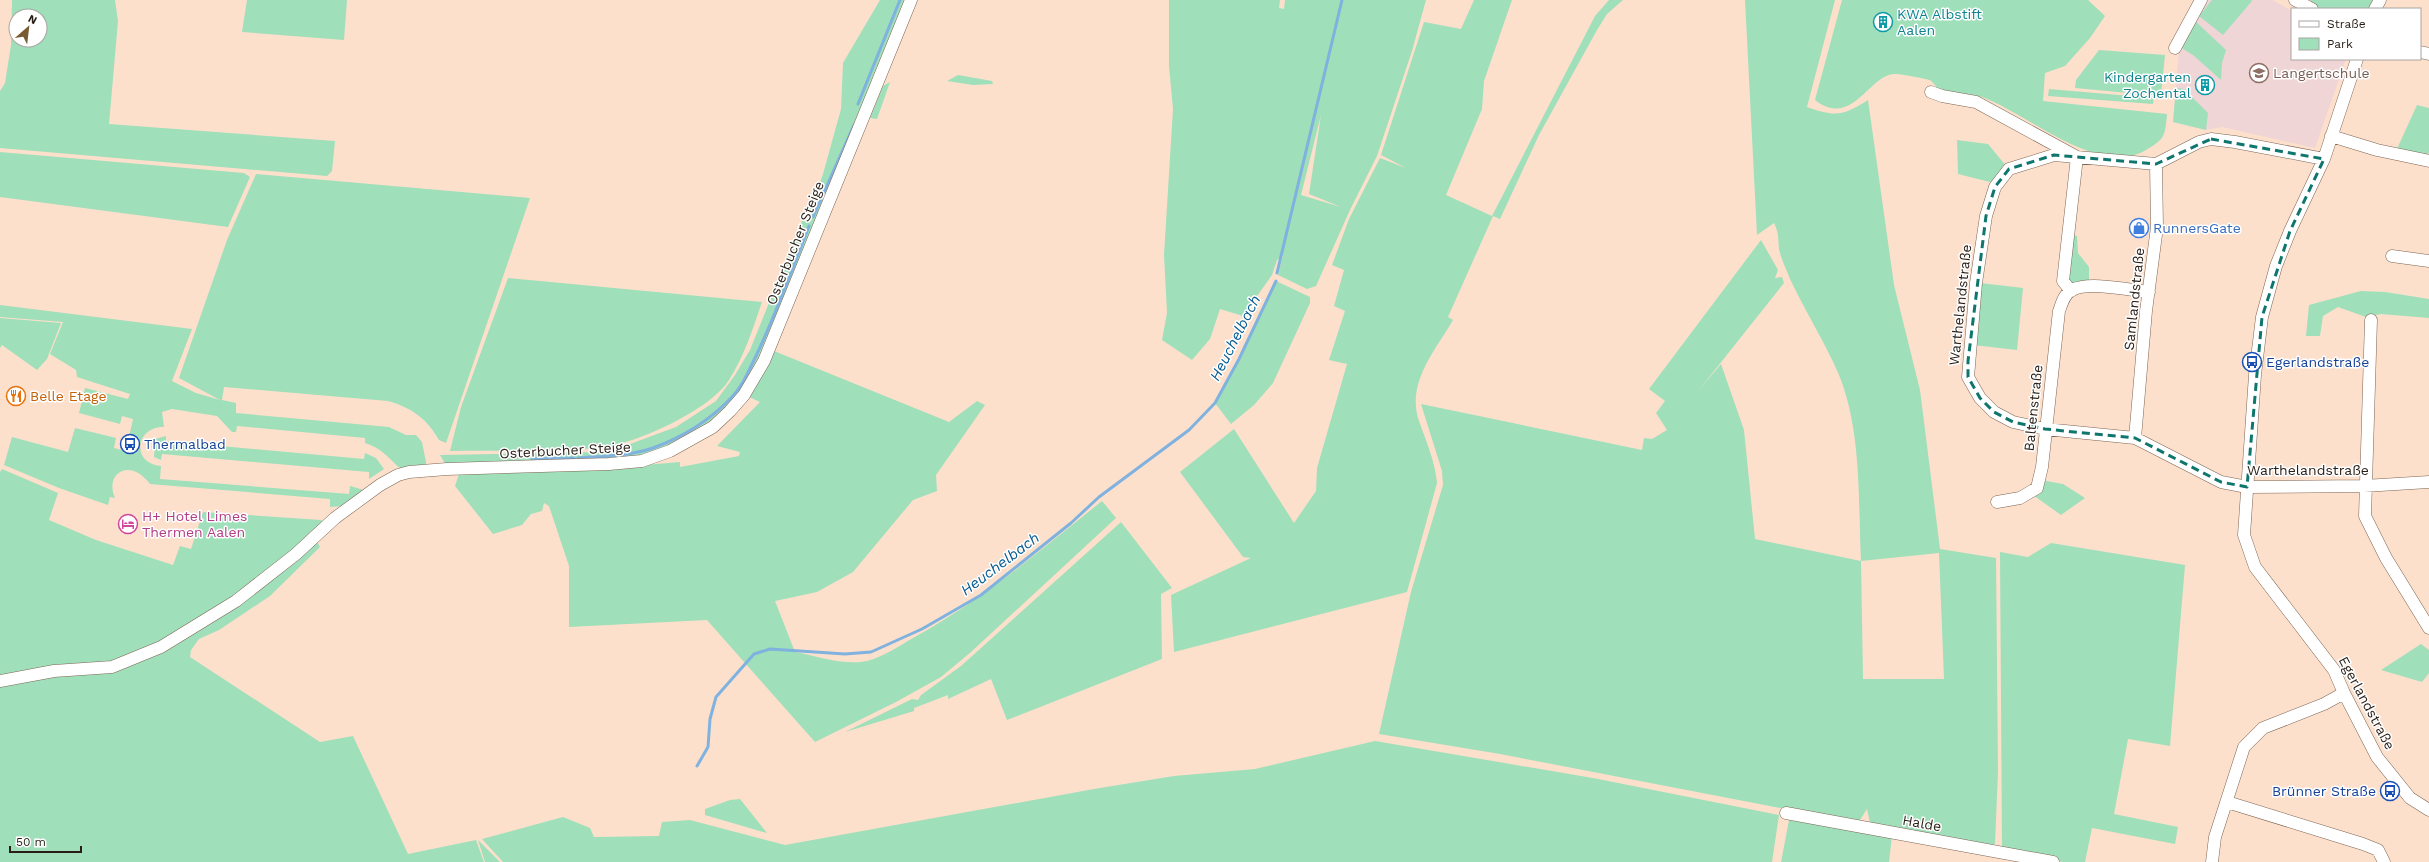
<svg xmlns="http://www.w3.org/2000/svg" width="2429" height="862" font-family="'Work Sans',sans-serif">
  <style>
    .education { fill: #efd5d6 }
    .green { fill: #9fdfba; fill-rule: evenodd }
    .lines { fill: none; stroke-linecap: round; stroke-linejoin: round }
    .stream { stroke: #7fb2de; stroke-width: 3 }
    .minor-casing { stroke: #7d6553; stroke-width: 13 }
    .minor { stroke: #fff; stroke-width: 12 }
    .marked { fill: none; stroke: #0f766e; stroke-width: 3; stroke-dasharray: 8 5; stroke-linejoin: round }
    .labels { text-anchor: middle; stroke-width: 3; stroke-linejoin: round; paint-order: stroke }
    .culture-label { font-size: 14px; fill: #0d838f; stroke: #fff; text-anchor: start }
    .education-label { font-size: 14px; fill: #785e54; stroke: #fff; text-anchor: start }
    .shop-label { font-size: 14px; fill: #366cbe; stroke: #fff; text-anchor: start }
    .street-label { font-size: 14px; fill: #281e16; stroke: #fff }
    .transit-label { font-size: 14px; fill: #164399; stroke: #fff; text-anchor: start }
    .food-label { font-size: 14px; fill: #c56008; stroke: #fff; text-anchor: start }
    .hotel-label { font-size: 14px; fill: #b23c85; stroke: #fff; text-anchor: start }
    .water-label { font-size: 15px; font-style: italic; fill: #045b91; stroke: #fff }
  </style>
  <rect width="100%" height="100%" fill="#fce0cc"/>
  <path class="education" d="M2205,0h68l19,11v48h54l-31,89 -93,-21 -16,3 -33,-8 6,-72z"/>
  <path class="green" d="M12,0h103l3,21 -9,103 226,17 -3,30 -5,5 -327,-28v-57l5,-8 6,-38zM16,16h24v24h-24z
    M247,0h100l-3,40 -102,-8z
    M880,0h25l-149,365 -14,24 -13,17 -18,15 -29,19 -41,16 -30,4 -165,5 -6,-10 159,-3 31,-8 46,-17 40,-26 19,-26 15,-25 52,-129 12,-22 9,-25 18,-65 2,-46z
    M1169,0h111l-1,8 5,1 1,-9h141l-14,51 -35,105 -27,54 -34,76 -9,3 -29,-14 5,-20 -6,5 -5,15 -29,41 -23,-7 -10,30 -18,21 -30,-20 5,-27 -3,-58 9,-146 -4,-43zM1321,115l-12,79 32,13 -40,-12z
    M1474,0h38l-28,81 -2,28 -36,86 46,21 103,-200 14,-16h14l-16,14 -10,16 -58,105 -39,84 -7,-3 -45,101 5,3c-18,31 -47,63 -34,101 7,20 16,40 18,62l-30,109 -233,60 -3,-57 80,-37 -8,-1 -63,-85 54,-43 60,94 22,-32 1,-23 30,-104 -18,-4 16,-49 -11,-5 10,-36 -12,-5 17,-46 31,-61 26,10 -25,-13 43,-133 37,7z
    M1745,0h90l-28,107c28,10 36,9 61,-7l26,185 26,105 20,159 56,9 2,213 -3,73 -5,1 -120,-22 -3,-14 -9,14 -358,-69 -121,-20 32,-142 32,-107 -1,-14 -21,-67 221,46 2,-12 8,1 15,-9 -11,-17 9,-12 -16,-12 112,-149 17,30 -3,8 7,-1 2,6 -85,107 22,-26 23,66 11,109 106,22c-3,-61 1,-129 -22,-186 -14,-33 -33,-62 -48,-94 -4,-10 -10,-22 -12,-32 -1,-10 0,-16 -5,-26l-17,12zM1939,553l5,126h-81l-2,-118z
    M1842,0h246l17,16 -15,22 -25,28 -20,7 -2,28 124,13c-2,22 -2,25 -21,36 -48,28 -119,-37 -164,-53 -11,-4 -25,-2 -36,-4 -7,-1 -11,-9 -16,-13 -3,-1 -32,-7 -36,-6 -25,1 -42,55 -79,26z
    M2212,0h39l1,1 -29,34 -24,-19z
    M2311,0h63l1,9h-63l-4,-2z
    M2194,20l32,30 -4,13 -1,17 -28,-25 -13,-8z
    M2099,50l66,5 -4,41 -86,-8 1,-8z
    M958,75l34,6 1,3 -20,1 -26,-4z
    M890,82l-13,37 -7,-1 13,-32z
    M2176,88l8,1 24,24 -2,17 -33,-8z
    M2049,89l105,9 -1,6 -105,-8z
    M2417,105l12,3v44l-3,7 -30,-8z
    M1957,140l31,4 19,23 -13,16 -36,-9z
    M0,152l244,21 6,4 -22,50 -228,-30z
    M256,174l274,24 -84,245 -7,-3c-13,-22 -27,-32 -51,-39l-164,-14 -2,13 14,3v10l153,14 17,8h10l6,7 5,25 -25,3c-13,-11 -20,-22 -37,-27v-5l-128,-12 -1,6h-4l-15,-16 -45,-7 -10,3 2,15c-28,-1 -34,36 -3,39l-1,13 189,15 1,-8 14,4 -21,16 -13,1v-8l-180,-15c-20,-27 -46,-11 -35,14l-5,-1 -2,8 -49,-17 -55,-23 8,-28 56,15 7,-24 41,10 -2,10 12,3 7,-32 -11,-3 -2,8 -41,-11 6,-25 43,11 2,-5 -53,-17 -1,-7 -26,-16 13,-32 -63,-5v-12l192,24 -20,52 24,12 24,7 -41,-22 48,-138z
    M2069,235l8,1 1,17 11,14v16l-17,4 -7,-6z
    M508,278l254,24c-9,26 -18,55 -33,78 -19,30 -90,62 -124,67 -51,6 -104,3 -155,4l11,-44z
    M1276,281l34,16v6l-37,80 -19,22 -23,19 -16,-21 24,-44z
    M1980,283l43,5 -6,62 -44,-5z
    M2361,291l24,1 44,7v19l-48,-4 -15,3 -28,-10 -15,9 -3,20h-14l3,-31z
    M0,318l61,5 -14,36 -10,11 -35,-25 -2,3z
    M774,351l175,71 28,-21 8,4 -49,70 1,16 -24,9 -60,72 -36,20 -42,9 20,51c22,4 50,14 72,9 16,-4 32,-15 46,-23 69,-38 128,-88 189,-137l14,17 -145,134 -30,25 -45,25 -81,40 -108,-122 -138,7v-61l-20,-60 -5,-3 -2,8 -11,3 -9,11 -29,9 -38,-48 4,-12 115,-3 106,-9v5l59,-11 1,-4 -23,-6 43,-44 -11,-5z
    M166,436v5l198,18 1,-6 11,5 8,11 -15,10v-7l-207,-18 -1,6 -7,-3 1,-18z
    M2,469l56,24 -9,27 47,20 77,25 7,-19 11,3 12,-37 118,8 3,3 -9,15 5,9 -50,49 -51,34 -20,9 -8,11 -1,7 130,85 33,-6 55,118 68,-14 8,22h-484v-390z
    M2041,480l22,4 22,14 -24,17 -28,-20z
    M1121,522l51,66 -11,6 1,65 -155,61 -16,-41 -43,20v-4l-34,13v3l-69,21 67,-33 6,1 3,-5 40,-29z
    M2051,543l134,22 -15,181 -42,-7 -14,75 64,13 -3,17 -83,-16 -7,34h-22l-61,-12 -2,-298 28,5z
    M2421,644l8,6v23l-7,9 -41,-12z
    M1375,741l218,37 186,37 -7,47h-1269l-21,-23 81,-22 27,11 4,9 65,-1 3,-14 28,-2 95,25 309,-56 80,-13 81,-7z
    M740,799l27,34 -62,-18v-6l25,-9z
    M1797,818l95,18 -3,26h-108l8,-42z
    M478,840l22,22h-15z"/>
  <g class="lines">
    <path class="stream" d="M858,104l42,-104
      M813,217l41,-92
      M1277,273l65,-273
      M578,458c25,-2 51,-2 75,-10 30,-11 56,-27 78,-50 12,-12 18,-28 25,-42 20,-42 36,-86 53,-130
      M532,459l42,-1
      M697,766l11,-19 2,-28 6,-22 38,-43 16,-5 75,5 26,-2 51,-23 59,-34 90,-72 28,-26 90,-67 26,-27 24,-44 37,-78"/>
    <defs>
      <path id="minor" d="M2295,0l17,9
        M2375,9l5,-9
        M2175,48l26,-48
        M2420,52l9,2
        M2357,59l-33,100 -34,72 -14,35 -14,51 -7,58 -11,160 11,32 79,103 10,23 33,64 33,41 19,12
        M1931,92l11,4 34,6 101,55 -14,124 8,10
        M2331,136l46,14 52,11
        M2324,159l-89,-17 -24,-3 -12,3 -43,22 -102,-9 -45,14 -14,18 -9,29 -10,67 -8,94 12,21 14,14 19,10 32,7 90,9 86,44 26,5 117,-1 65,-4
        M2392,256l37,5
        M2371,320l-6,196 21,42 43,70
        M2135,438l11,-127 11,-84 -1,-63
        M1997,502l23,-4 17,-10 5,-21 17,-156c3,-8 5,-17 13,-21 17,-9 57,0 77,2
        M0,681l54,-10 58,-4 49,-20 75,-46 60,-47 39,-36 45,-33 18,-10 11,-3 38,-3 162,-5 33,-3 28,-10 43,-24 17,-16 14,-16 20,-34 147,-361
        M2227,802l136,42 15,6 6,12
        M1786,813l267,49
        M2212,862l3,-25 29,-90 19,-19 61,-24 20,-11"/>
    </defs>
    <use href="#minor" class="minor-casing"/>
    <use href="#minor" class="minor"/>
  </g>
  <path class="marked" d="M2211,139l113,20 -34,72 -28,86 -15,170 -26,-5 -86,-44 -90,-9 -32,-7 -19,-10 -14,-14 -12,-21v-16l18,-145 9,-29 14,-18 45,-14 102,9z"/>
  <defs>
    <symbol id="building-ring" viewBox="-11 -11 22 22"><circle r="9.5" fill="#fff" stroke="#0f9aa8" stroke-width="1.5"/><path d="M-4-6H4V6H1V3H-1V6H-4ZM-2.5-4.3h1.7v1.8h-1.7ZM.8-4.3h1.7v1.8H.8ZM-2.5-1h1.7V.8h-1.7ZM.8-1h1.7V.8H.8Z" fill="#0f9aa8"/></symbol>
    <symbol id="school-ring" viewBox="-11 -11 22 22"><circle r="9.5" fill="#fff" stroke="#8d6e63" stroke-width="1.5"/><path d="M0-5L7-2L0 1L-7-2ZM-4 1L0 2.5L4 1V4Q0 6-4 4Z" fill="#8d6e63"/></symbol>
    <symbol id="shop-ring" viewBox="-11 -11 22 22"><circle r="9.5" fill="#fff" stroke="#3f7fe0" stroke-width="1.5"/><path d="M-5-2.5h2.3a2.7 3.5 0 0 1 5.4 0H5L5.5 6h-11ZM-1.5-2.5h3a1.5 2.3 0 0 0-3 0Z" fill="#3f7fe0"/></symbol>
    <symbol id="bus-ring" viewBox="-11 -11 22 22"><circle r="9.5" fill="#fff" stroke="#1a4fb4" stroke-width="1.5"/><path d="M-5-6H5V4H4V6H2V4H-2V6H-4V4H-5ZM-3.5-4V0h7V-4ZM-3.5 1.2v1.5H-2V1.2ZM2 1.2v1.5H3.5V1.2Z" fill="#1a4fb4"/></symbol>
    <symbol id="restaurant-ring" viewBox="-11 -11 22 22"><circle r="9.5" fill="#fff" stroke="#e8710a" stroke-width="1.5"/><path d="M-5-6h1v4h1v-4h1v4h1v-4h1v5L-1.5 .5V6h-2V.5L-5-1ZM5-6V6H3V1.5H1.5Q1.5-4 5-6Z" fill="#e8710a"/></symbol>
    <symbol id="hotel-ring" viewBox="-11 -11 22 22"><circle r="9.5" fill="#fff" stroke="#d1479c" stroke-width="1.5"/><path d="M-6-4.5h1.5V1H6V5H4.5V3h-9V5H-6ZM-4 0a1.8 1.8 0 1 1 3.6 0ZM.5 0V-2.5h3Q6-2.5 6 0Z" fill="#d1479c"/></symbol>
  </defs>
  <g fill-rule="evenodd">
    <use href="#building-ring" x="1872" y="11" width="22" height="22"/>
    <use href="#school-ring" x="2248" y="62" width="22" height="22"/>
    <use href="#building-ring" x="2194" y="74" width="22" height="22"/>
    <use href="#shop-ring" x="2128" y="217" width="22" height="22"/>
    <use href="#bus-ring" x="2241" y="351" width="22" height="22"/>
    <use href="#restaurant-ring" x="5" y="385" width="22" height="22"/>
    <use href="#bus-ring" x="119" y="433" width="22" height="22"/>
    <use href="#hotel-ring" x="117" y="513" width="22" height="22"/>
    <use href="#bus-ring" x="2379" y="780" width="22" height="22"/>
  </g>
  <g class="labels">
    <g class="culture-label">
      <text x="1897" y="19">KWA Albstift<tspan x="1897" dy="16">Aalen</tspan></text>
      <text x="2191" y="82" text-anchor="end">Kindergarten<tspan x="2191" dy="16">Zochental</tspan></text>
    </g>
    <g class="education-label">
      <text x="2273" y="78">Langertschule</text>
    </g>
    <g class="shop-label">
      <text x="2153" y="233">RunnersGate</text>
    </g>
    <g class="street-label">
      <text transform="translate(795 243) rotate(-68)" y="5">Osterbucher Steige</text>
      <text transform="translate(2134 299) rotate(-84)" y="5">Samlandstraße</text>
      <text transform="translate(1960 305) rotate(-84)" y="5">Warthelandstraße</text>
      <text transform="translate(2033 408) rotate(-84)" y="5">Baltenstraße</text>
      <text transform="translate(565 450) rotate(-3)" y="5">Osterbucher Steige</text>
      <text x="2308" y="475">Warthelandstraße</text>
      <text transform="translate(2367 703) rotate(62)" y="5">Egerlandstraße</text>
      <text transform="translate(1922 823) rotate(10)" y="5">Halde</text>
    </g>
    <g class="transit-label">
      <text x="2266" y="367">Egerlandstraße</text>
      <text x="144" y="449">Thermalbad</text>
      <text x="2376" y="796" text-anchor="end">Brünner Straße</text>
    </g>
    <g class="food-label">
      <text x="30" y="401">Belle Etage</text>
    </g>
    <g class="hotel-label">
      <text x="142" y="521">H+ Hotel Limes<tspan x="142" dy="16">Thermen Aalen</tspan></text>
    </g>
    <g class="water-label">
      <text transform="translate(1235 338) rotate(-63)" y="5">Heuchelbach</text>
      <text transform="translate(1000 564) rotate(-37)" y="5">Heuchelbach</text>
    </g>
  </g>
  <rect x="2291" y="8" width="130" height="52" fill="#ffffff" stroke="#a9a5a2"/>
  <rect x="2299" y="21" width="20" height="6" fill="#ffffff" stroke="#a9a5a2"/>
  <text x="2327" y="28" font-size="12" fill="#281e16">Straße</text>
  <rect x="2299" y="38" width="20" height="12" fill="#9fdfba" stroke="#a9a5a2"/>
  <text x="2327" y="48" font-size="12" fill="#281e16">Park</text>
  <g transform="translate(28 28) rotate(28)"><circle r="19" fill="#ffffff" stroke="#a9a5a2"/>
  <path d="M0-3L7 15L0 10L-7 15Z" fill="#7a5a30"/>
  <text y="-6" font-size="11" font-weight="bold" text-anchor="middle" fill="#281e16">N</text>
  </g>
  <path d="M10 846v6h71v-6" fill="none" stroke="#281e16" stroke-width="2"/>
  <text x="16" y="846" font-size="12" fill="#281e16" stroke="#ffffff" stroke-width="3" paint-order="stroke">50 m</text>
</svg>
